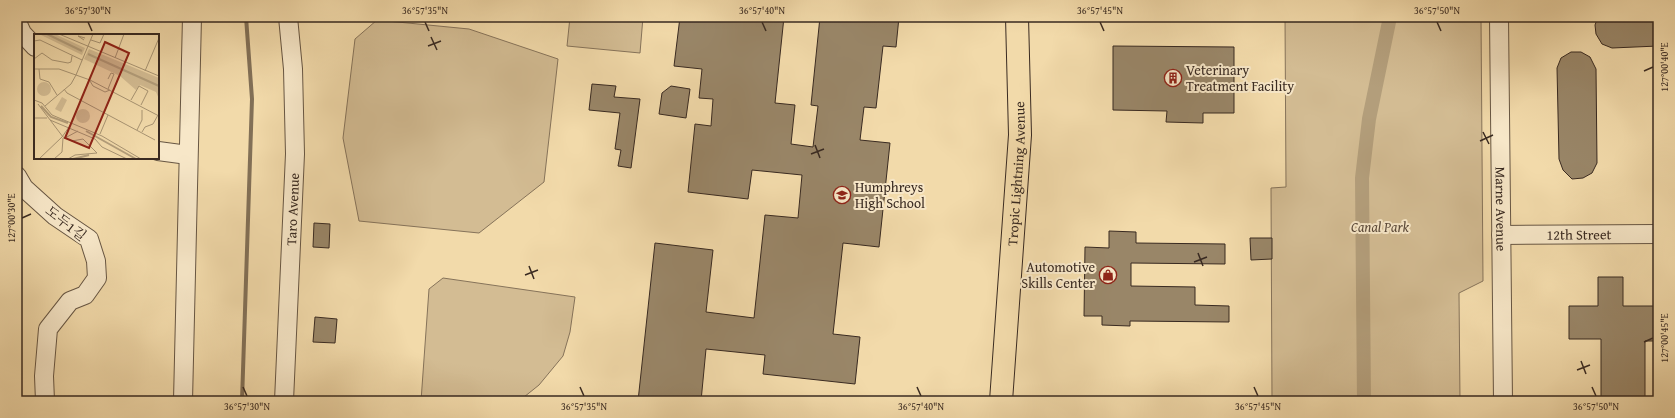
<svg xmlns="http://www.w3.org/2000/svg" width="1675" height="418" font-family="'Gentium Book Plus','Noto Serif KR',serif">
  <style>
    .green { fill: #d3bc93; stroke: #86735a }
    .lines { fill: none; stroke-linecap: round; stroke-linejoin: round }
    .stream { stroke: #827057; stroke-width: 4 }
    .canal { stroke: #b39e7b; stroke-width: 14 }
    .building { fill: #998668; stroke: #392a21 }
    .minor-casing { stroke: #675643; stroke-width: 20 }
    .major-casing { stroke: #392a21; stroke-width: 24 }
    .minor { stroke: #f7e7c8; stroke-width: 18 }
    .major { stroke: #f2daaa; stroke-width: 22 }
    .ticks { fill: none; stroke: #392a21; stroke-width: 1.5 }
    .labels { text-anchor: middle; stroke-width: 4; stroke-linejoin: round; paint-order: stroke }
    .poi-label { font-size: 14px; fill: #392a21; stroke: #f7e7c8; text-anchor: start }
    .street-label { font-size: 14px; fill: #392a21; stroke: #f7e7c8 }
    .park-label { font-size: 14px; font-style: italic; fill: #584738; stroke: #f7e7c8 }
    .inset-river { fill: none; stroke: #b39e7b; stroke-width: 2 }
    .inset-road { fill: none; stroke: #a89473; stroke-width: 1 }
    .view { fill: #8f2418; fill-opacity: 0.15; stroke: #8f2418; stroke-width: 2 }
    .inset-edge { fill: none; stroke: #392a21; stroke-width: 2 }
    .neatline { fill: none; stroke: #392a21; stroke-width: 1.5 }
    .ticks-label { font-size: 10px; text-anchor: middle; fill: #392a21 }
  </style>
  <rect width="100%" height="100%" fill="#f2daaa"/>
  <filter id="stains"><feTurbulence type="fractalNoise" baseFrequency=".005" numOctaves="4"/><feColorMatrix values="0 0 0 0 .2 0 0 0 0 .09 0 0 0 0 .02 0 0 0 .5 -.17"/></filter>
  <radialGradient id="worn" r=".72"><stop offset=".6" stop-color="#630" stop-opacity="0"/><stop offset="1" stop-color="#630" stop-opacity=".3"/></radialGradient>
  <path class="green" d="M570,17h73l-3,36 -73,-7z
    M1285,17h196l2,264 -24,12 1,108h-188l-1,-213 15,-1z
    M377,20l92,9 89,30 -14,123 -65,51 -120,-12 -16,-83 12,-99z
    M443,278l132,19 -5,35 -7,24 -24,29 -20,16h-98l8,-112z"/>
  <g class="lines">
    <path class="stream" d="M242,401l10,-302 -6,-82"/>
    <path class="canal" d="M1364,401l-2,-223 7,-59 21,-102"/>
  </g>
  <path class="building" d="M680,17h104l-9,86 20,2 -4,39 22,3 5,-41 -7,-1 9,-88h79l-3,30 -13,-1 -7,62 -12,-1 -4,33 30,3 -11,104 -36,-4 -10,91 27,3 -5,47 -92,-10 2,-19 -59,-6 -5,52h-63l17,-158 58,7 -7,62 48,6 11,-103 33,3 4,-43 -50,-5 -4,29 -60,-7 7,-68 16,2 2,-27 -14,-1 3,-29 -28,-3z
    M1598,17h60v29l-46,2 -10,-4 -6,-10 -1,-9z
    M1113,46l121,1v66h-31v10l-37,-1 1,-11 -54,-1z
    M1571,52h10l9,5 6,12 1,94 -5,10 -9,5 -11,1 -9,-9 -4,-11 -2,-91 4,-10z
    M592,84l24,2 -2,11 26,2 -9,69 -13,-2 3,-16 -6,-1 5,-36 -31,-3z
    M671,86l19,3 -4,29 -27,-4 3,-21z
    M314,223l16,1 -1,24 -16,-1z
    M1109,231l27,1v11l89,1v20l-94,-1v23l64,1v18l34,1v16l-99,-1v5l-28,-1v-9h-18l1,-69 24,1z
    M1250,238h22v21l-21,1z
    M1598,277h25v29h35v35h-13v58h-11v2l-33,-1v-61h-32v-33h29z
    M315,317l22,2 -2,24 -22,-1z"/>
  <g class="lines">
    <defs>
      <g id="minor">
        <path id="s1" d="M1499,17l4,384"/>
        <path d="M17,22l5,11 13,14"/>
        <path d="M158,151l30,4"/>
        <path d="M17,176l7,12 31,28 34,23 7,22 1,17 -12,17 -15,6 -22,28 -4,47 1,25"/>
        <path id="s2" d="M1501,235l157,-1"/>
        <path d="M183,401l9,-384"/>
        <path id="s3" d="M284,401l11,-247 -2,-85 -5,-52"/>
      </g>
      <g id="major">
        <path id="s4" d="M1001,401l19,-266 -3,-118"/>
      </g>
    </defs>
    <use href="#minor" class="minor-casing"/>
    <use href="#major" class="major-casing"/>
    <use href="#minor" class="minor"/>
    <use href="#major" class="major"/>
  </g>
  <path class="ticks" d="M88,22l4,9M425,22l4,9M762,22l4,9M1100,22l4,9M1437,22l4,9M431,37l6,13M428,46l13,-5M1644,71l9,-4M1483,132l6,12M1480,141l13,-6M815,145l5,13M811,154l13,-5M22,218l9,-4M1198,253l5,13M1194,262l13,-5M529,266l5,13M525,275l13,-5M1644,342l9,-4M1581,361l5,13M1577,370l13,-5M243,387l4,9M580,387l4,9M917,387l4,9M1254,387l4,9M1592,387l4,9"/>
  <defs>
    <symbol id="building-ring" viewBox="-11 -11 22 22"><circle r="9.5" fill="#f7e7c8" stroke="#8f2418" stroke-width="1.5"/><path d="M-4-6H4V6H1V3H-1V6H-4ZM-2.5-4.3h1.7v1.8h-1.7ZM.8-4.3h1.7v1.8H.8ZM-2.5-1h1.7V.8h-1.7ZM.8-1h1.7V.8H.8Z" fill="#8f2418"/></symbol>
    <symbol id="school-ring" viewBox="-11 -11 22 22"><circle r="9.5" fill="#f7e7c8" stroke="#8f2418" stroke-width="1.5"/><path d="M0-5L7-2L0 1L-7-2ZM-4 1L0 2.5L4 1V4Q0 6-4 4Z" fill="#8f2418"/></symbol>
    <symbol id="shop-ring" viewBox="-11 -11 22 22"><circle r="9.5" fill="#f7e7c8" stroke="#8f2418" stroke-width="1.5"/><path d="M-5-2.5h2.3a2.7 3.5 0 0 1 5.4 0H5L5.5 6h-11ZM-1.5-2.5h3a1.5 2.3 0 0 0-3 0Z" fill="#8f2418"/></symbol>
  </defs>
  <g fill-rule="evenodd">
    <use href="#building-ring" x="1163" y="68" width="20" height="20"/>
    <use href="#school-ring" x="832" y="185" width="20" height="20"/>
    <use href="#shop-ring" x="1098" y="265" width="20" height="20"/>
  </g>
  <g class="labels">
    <g class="poi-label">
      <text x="1186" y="75">Veterinary<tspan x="1186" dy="16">Treatment Facility</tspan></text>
      <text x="855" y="192">Humphreys<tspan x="855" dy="16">High School</tspan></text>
      <text x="1095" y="272" text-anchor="end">Automotive<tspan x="1095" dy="16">Skills Center</tspan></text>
    </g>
    <g class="street-label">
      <text dy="5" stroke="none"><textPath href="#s4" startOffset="228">Tropic Lightning Avenue</textPath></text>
      <text dy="5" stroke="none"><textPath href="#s3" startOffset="192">Taro Avenue</textPath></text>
      <text dy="5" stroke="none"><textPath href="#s1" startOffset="192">Marne Avenue</textPath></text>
      <text transform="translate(66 223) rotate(38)" y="5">도두1길</text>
      <text dy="5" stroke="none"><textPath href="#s2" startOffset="78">12th Street</textPath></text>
    </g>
    <g class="park-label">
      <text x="1380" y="232">Canal Park</text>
    </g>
  </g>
  <g transform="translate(34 34)">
    <rect width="125" height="125" fill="#f2daaa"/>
    <path d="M5,0h16l30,14 -3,7zM55,15l70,29v21l-3,-7 -16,-7 -4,5 -16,-14 -36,-17zM3 55a7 7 0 1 1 14 0a7 7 0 1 1-14 0ZM28,63l5,3 -6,12 -6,-3zM42 82a7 7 0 1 1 14 0a7 7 0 1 1-14 0Z" fill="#d3bc93"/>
    <path class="inset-river" d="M13,0l35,17M54,20l71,32M7,72l10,11 17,6M52,97l50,28M39,125l16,-4"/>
    <path class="inset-road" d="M25,0l100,42M50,6l-6,-4 7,2M57,6l9,3 4,-9M0,7l6,-1 42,20M81,24l9,-24M0,25l8,-6 10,7 16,3 3,-1 1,-6M0,35h25l31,11 69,36M5,35l1,10 9,3 8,13M111,37l14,-33M42,41l17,-41M74,45l3,-6 3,1 -6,15M56,47l3,5 12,6 5,-2M30,55l3,4 88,47M0,66l8,3 10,12 50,21 39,23M97,66l8,-14 9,5 -7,14M4,70l25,33 9,4 11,-2 14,14 -22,2 -7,4M11,72l26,-22 5,-9M0,84h13M16,86l45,19 7,8 25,12M103,96l5,-10v-10M108,98l3,-5 8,-3 5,-9M66,100l8,-19M31,104l13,-7M5,125l23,-22 7,-10M20,125l8,-7 1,-14"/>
    <path class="view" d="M71,8l24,11 -40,95 -24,-10z"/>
    <rect width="125" height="125" class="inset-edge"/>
  </g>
  <rect width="1675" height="418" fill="none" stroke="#f2daaa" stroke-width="44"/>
  <rect x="22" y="22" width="1631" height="374" class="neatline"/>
  <g class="ticks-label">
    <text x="88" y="14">36°57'30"N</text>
    <text x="425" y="14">36°57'35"N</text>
    <text x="762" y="14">36°57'40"N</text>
    <text x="1100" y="14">36°57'45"N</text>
    <text x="1437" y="14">36°57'50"N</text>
    <text transform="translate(1664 67) rotate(-90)" y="4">127°00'40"E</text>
    <text transform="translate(11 218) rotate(-90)" y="4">127°00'30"E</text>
    <text transform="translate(1664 338) rotate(-90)" y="4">127°00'45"E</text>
    <text x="247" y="410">36°57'30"N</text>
    <text x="584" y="410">36°57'35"N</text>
    <text x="921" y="410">36°57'40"N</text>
    <text x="1258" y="410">36°57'45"N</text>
    <text x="1596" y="410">36°57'50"N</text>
  </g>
  <rect width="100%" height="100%" filter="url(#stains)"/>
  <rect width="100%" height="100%" fill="url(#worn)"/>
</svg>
